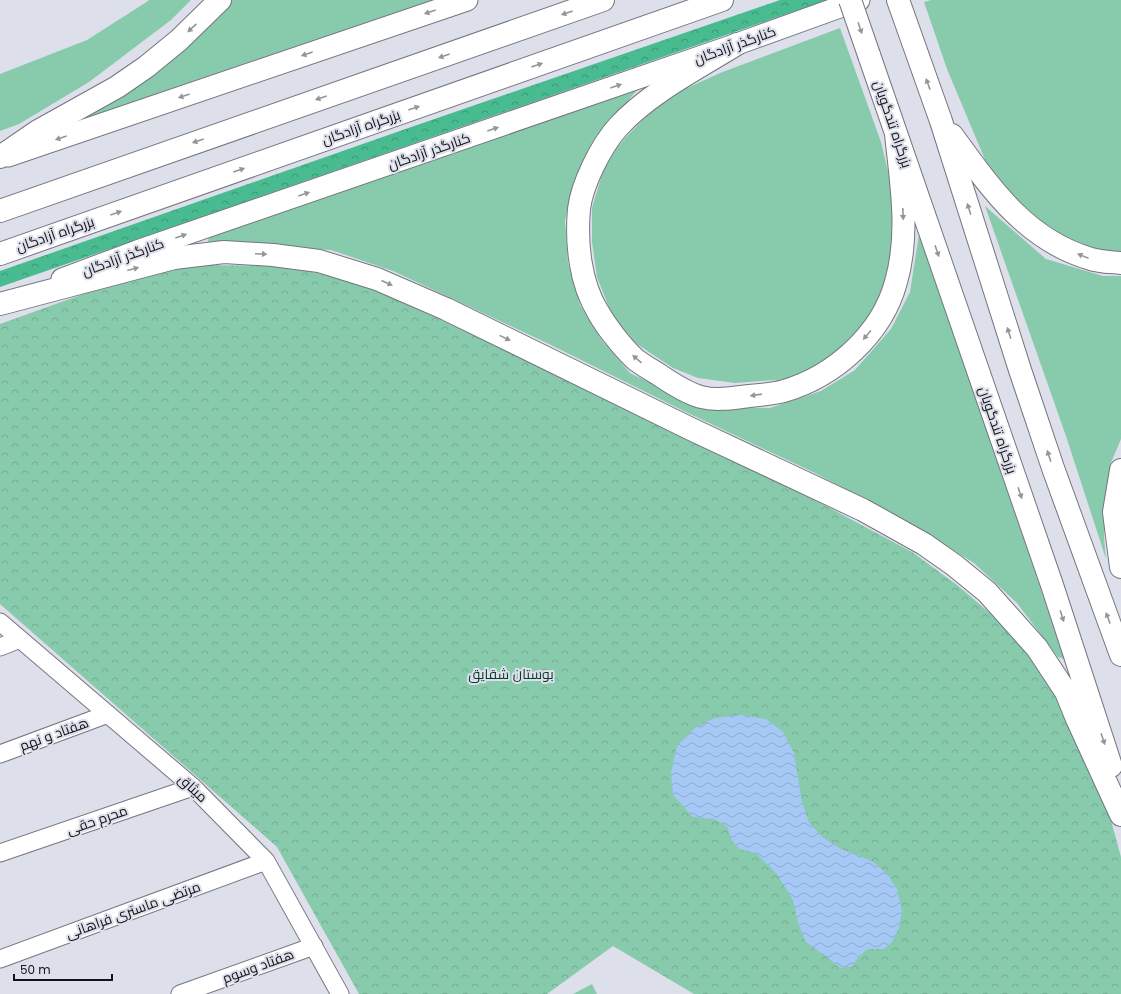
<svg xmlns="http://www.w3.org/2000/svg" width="1121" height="994" font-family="Poppins,Cairo,sans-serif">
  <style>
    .grass { fill: #88caac }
    .forest { fill: url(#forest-crowns) }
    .park { fill: url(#park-crowns) }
    .water { fill: url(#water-waves) }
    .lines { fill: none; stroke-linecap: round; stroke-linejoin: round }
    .minor-casing { stroke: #747580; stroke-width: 19 }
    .major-casing { stroke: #747580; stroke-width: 23 }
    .highway-casing { stroke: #747580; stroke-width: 24 }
    .minor { stroke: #fff; stroke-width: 17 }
    .major { stroke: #fff; stroke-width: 21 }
    .highway { stroke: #fff; stroke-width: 22 }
    .highway-bridge-casing { stroke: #747580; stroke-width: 24; stroke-linecap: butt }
    .highway-bridge { stroke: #fff; stroke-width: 22 }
    .oneway { fill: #949596 }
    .labels { text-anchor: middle; stroke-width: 4; stroke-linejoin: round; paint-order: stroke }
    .street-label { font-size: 14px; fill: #121316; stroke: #dddfea }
    .park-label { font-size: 14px; fill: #063b29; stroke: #dddfea }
  </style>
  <defs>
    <pattern id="forest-crowns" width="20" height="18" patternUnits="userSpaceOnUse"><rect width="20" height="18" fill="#48bc90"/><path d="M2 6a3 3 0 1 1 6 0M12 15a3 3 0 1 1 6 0" fill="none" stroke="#3b9875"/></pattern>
    <pattern id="park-crowns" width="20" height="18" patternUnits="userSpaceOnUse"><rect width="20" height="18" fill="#88caac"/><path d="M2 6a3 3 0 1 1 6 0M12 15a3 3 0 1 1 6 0" fill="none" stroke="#74ad93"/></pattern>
    <pattern id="water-waves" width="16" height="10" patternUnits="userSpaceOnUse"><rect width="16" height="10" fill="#a5c8f5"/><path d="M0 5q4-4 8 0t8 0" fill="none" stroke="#8dabd1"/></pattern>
  </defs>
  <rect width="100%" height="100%" fill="#dddfea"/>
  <path class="grass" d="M149,0h42l-20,20 -82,62 -70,42 -19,7v-57l87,-34 58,-37z
    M230,0h213l-401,138z
    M931,0h190v254l-30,-3 -45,-22 -33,-25 -22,-30 -44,-105 -23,-67z
    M840,28l41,114 11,47 6,47 -10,48 -22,44 -39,33 -39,18 -53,4 -37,-5 -25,-10 -36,-24 -25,-29 -15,-38 -5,-35v-34l14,-47 20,-24 26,-26 33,-22 35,-16z
    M640,87l-44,49 -19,38 -12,46 3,43 12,42 23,37 27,31 53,26 39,8 48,1 51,-17 34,-21 36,-41 19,-37 10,-64 144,431 -6,-2 -41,-54 -43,-40 -50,-31 -109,-59 -127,-60 -139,-69 -156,-73 -62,-21 -123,-8 1,-6z
    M985,206l61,53 57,17h18v163l-11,26 -6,72 2,22 -40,-123z
    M592,984l5,10h-24z"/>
  <path class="forest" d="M780,0h47l-827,287v-16l417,-146z"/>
  <path class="park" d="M202,265l84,1 73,17 221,100 107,55 139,68 86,46 45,33 76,65 70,141 18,66v137h-427l-81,-48 -66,48h-188l-82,-147 -277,-243v-280l114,-41 24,-6z"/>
  <path class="water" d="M741,715l25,4 17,13 11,21 8,49 7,20 13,15 19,12 19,7 13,6 14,12 10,15 5,22 -3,17 -7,14 -8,7h-16l-10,8 -5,9 -12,2 -35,-26 -7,-16 -6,-26 -16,-26 -21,-21 -16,-4 -8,-8 -5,-15 -13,-7 -21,-2 -20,-22 -2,-22 6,-27 18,-18 20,-10z"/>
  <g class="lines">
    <defs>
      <path id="minor" d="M0,622l193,165 73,74 74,133
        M0,647l20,-8
        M0,754l108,-40
        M0,853l193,-66
        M0,959l266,-98
        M180,994l134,-48"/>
      <path id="major" d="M8,156l459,-156
        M62,279l75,-28 600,-207 122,-44"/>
      <path id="highway" d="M898,0l43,121 79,249 33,98 68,187
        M737,44c-39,24 -88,49 -119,83 -17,19 -36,57 -39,82 -3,34 1,74 19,103 9,16 25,36 38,48 7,5 15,10 22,14 13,9 29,19 43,23 15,4 33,1 48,-1 12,-1 24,-2 35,-5 51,-15 98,-57 112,-109 14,-48 5,-99 0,-148
        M869,55l183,530 59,181
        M952,135c38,52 73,105 139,124 9,3 20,3 30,4
        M0,157l38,-26 79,-44 29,-20 33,-27 41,-40
        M0,211l603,-211
        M0,254l722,-254
        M0,304l174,-46 50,-6 49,3 46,6 58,18 69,30 245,120 172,81 61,34 30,21 33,27 50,56 29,44 11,27 44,96
        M1121,470l-7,42 7,55"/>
    </defs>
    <use href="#minor" class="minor-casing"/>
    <use href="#major" class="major-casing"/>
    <use href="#highway" class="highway-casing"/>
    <use href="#minor" class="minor"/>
    <use href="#major" class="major"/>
    <use href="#highway" class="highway"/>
    <defs>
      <path id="highway-bridge" d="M850,0l19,55"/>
    </defs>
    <use href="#highway-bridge" class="highway-bridge-casing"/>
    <use href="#highway-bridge" class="highway-bridge"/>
  </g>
  <defs><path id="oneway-solid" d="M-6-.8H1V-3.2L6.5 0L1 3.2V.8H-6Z"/></defs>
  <g class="oneway">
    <use href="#oneway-solid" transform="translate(430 12) rotate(161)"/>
    <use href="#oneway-solid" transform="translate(567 13) rotate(161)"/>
    <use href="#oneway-solid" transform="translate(192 28) rotate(137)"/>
    <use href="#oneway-solid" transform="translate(860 28) rotate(71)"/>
    <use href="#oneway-solid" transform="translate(307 54) rotate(161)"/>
    <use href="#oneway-solid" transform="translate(444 56) rotate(161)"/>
    <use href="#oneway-solid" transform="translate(537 65) rotate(-19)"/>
    <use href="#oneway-solid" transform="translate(928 84) rotate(-110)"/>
    <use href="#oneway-solid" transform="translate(616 86) rotate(-19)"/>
    <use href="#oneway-solid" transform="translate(184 96) rotate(161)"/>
    <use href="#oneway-solid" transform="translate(321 98) rotate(161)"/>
    <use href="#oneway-solid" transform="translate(414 108) rotate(-19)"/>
    <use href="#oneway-solid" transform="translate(493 129) rotate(-19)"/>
    <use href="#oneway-solid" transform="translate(61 138) rotate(161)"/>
    <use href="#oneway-solid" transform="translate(198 141) rotate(161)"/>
    <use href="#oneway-solid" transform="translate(239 170) rotate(-19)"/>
    <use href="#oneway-solid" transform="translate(304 194) rotate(-19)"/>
    <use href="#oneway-solid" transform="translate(969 209) rotate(-108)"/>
    <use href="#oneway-solid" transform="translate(116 213) rotate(-19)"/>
    <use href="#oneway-solid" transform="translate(903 214) rotate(88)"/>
    <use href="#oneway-solid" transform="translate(181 236) rotate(-19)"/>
    <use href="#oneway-solid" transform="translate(937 251) rotate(71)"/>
    <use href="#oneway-solid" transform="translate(261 254) rotate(3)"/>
    <use href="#oneway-solid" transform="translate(1083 256) rotate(-158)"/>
    <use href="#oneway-solid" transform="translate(133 269) rotate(-15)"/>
    <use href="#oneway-solid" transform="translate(387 283) rotate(24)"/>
    <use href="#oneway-solid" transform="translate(1009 333) rotate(-108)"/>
    <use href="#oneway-solid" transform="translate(867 335) rotate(131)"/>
    <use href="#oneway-solid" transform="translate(505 338) rotate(26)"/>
    <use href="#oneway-solid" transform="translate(637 359) rotate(-139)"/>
    <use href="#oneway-solid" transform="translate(756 395) rotate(172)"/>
    <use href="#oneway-solid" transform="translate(1049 456) rotate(-108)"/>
    <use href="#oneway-solid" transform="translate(1020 493) rotate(71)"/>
    <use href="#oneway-solid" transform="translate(1062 616) rotate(72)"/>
    <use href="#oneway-solid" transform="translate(1108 618) rotate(-110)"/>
    <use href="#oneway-solid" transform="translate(1103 739) rotate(71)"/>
  </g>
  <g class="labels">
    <g class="street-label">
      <text transform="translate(735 45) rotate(-20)" y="5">کنارگذر آزادگان</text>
      <text transform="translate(893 124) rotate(71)" y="5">بزرگراه تندگویان</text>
      <text transform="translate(361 127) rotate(-19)" y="5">بزرگراه آزادگان</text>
      <text transform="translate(429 151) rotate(-19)" y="5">کنارگذر آزادگان</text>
      <text transform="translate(55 234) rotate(-19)" y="5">بزرگراه آزادگان</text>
      <text transform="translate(123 257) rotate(-20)" y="5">کنارگذر آزادگان</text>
      <text transform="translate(998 430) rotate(71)" y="5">بزرگراه تندگویان</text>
      <text transform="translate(54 734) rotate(-20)" y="5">هفتاد و نهم</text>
      <text transform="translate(193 788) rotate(43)" y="5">میثاق</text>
      <text transform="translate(97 820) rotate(-19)" y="5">محرم حقی</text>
      <text transform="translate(133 910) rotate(-20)" y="5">مرتضی ماستری فراهانی</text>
      <text transform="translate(258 966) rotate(-20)" y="5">هفتاد وسوم</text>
    </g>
    <g class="park-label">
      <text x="511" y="679">بوستان شقایق</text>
    </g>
  </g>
  <path d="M14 974v6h98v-6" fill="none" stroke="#121316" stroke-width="2"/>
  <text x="20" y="974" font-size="12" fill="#121316" stroke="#dddfea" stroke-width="3" paint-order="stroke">50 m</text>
</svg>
